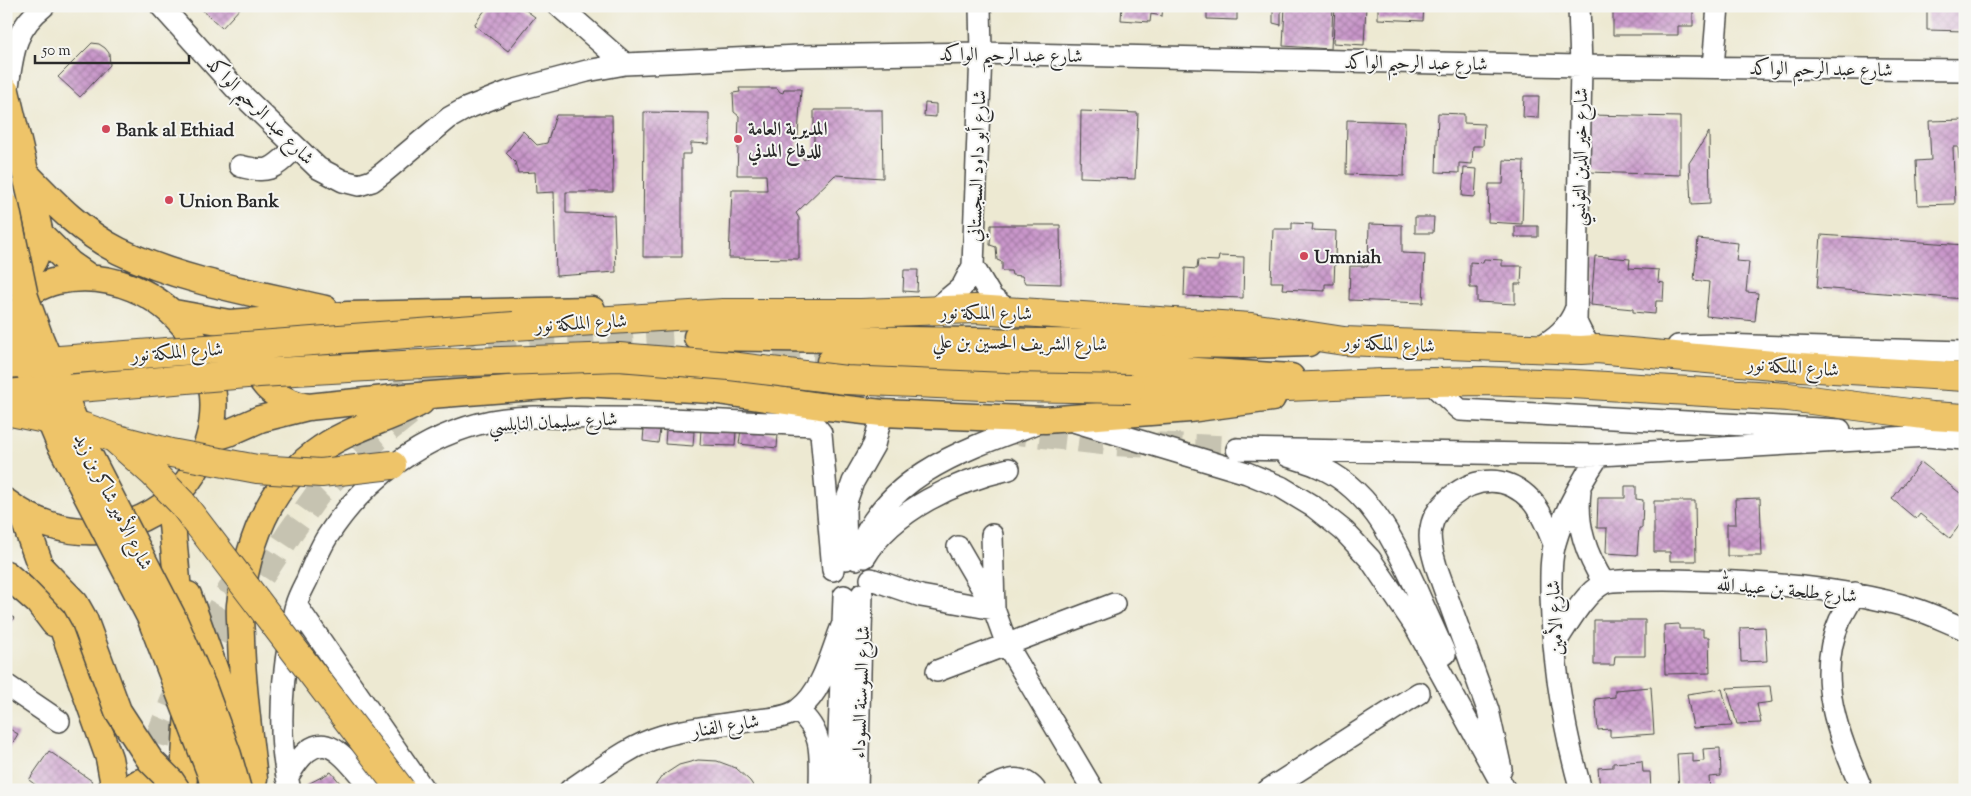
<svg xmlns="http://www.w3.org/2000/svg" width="1971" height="796" font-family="'Sorts Mill Goudy',Amiri,serif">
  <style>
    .building { fill: url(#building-cross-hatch) }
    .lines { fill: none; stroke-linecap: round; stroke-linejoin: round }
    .major-tunnel { stroke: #c6c3b1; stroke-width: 26; stroke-dasharray: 26 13; stroke-linecap: butt }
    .minor-casing { stroke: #484844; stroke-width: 24 }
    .major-casing { stroke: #484844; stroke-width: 29 }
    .highway-casing { stroke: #484844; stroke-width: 30 }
    .minor { stroke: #fff; stroke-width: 21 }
    .major { stroke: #eec469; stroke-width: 26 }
    .highway { stroke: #eec469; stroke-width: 28 }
    .major-bridge-casing { stroke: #484844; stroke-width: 29; stroke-linecap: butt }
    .highway-bridge-casing { stroke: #484844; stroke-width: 30; stroke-linecap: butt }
    .major-bridge { stroke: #eec469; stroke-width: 26 }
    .highway-bridge { stroke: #eec469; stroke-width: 28 }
    .poi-dot { fill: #d1495b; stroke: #f6f6f2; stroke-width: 2 }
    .labels { text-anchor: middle; stroke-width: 4; stroke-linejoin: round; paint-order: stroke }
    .street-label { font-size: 19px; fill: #2b2b2b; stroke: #f6f6f2 }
    .poi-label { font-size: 19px; font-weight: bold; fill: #2b2b2b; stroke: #f6f6f2; text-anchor: start }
  </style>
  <defs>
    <pattern id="building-cross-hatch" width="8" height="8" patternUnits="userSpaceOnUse" patternTransform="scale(1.25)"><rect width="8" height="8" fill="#c996ca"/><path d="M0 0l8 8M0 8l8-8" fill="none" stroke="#a37ba4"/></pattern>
  </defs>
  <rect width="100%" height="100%" fill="#f6f6f2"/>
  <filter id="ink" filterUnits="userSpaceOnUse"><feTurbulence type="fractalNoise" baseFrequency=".02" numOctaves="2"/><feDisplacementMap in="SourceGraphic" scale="10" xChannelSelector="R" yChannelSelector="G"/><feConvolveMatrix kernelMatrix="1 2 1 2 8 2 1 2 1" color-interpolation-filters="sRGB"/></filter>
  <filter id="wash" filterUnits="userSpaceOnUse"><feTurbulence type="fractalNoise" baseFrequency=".0096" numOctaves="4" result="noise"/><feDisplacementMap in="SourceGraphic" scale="20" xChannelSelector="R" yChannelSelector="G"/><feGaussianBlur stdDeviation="1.12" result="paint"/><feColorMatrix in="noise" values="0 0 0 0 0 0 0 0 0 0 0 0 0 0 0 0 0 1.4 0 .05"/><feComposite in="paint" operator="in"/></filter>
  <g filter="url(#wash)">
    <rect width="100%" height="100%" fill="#ede9d2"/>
    <g id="blocks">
      <path class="building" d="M198,6h44l-20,22z
        M488,6h32l15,11 -27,34 -34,-26z
        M1122,6h41l-1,10 -11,-2 -1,8 -29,-2z
        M1200,6h51l-1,3 -13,-1v12l-30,-1v-8h-7z
        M1273,6h8v19l-8,-2z
        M1285,6h48l-2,43 -48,-3z
        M1335,6h31l-2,39 -31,-2z
        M1378,6h46l-1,15 -45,-2z
        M1613,6h80v20h-15v9h-65z
        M1927,6h38v25l-38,-1z
        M92,43l7,1 6,4 4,5 1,12 -30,32 -22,-20z
        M739,88h38l3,4 3,1 1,-4h17l-4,62 7,9 10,-8v-42h68l1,68 -48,-3 -39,38 3,5v41l-70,-1 3,-68h35l-1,-15h-29l2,-59 -5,-4 -1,-19 7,-1z
        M1524,96h15l-1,22 -15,-1z
        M925,103l11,1v13l-12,-1z
        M1081,111l57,2 -3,66 -55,-2z
        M644,112l65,1v31l-18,-1v11h-9v103h-39z
        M1438,113l26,1v9l20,1 -1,22h-10l-1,18 -13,-1v10l-23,-1z
        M556,115h56l1,77h-47v21l48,2 2,57 -60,4 -2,-84 -18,1 -1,-21 -17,1 -3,-11 -9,-9 17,-22 14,14 10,-2z
        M1590,115l90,2v58l-91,-3z
        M1347,120l58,2 -1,54 -58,-2z
        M1965,120v39h-6l-1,-12h-5l2,57 -37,1 -2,-44 15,-1 -2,-39z
        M1709,132l1,72 -19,1 -2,-42z
        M1504,160l20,1 -2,63 -34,-2 1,-38h14z
        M1464,168l13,1 -2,28 -13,-1z
        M1415,217h19l-1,16h-18z
        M1292,223l21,1 -1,6 24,1 -2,53h-9v7l-43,-2 1,-7h-12l2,-53h19z
        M1369,224l33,1v28l23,1 -2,49 -74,-3 1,-34h18z
        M991,225h69l1,59 -36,-1 -3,-7 -10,-1 -1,-4h-9v-9l-5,-2 -1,-13 -6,-2z
        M1515,226h23v11h-23z
        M1821,235l144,10v54l-148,-11z
        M1698,239l40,4 -2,18 13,1 -3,30 12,1 -3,28 -49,-5 3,-34 -15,-2z
        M1219,256l25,1 -1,41 -59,-2 1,-28 12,1 1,-9 20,1z
        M1595,256l35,3 -1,9 30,2 -1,12 6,1 -1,18h-7l-1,13 -22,-2v-3l-42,-4z
        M1484,259l18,1v6h20l-1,18h-6v20l-38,-2v-14h-7v-26l13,1z
        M904,270h14l-1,22 -14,-1z
        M644,428l16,2 -2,13 -15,-2z
        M701,429l35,2 -1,15 -35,-1z
        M741,429l37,5 -1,14 -38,-4z
        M666,430l28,2 -1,14 -28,-2z
        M1921,462l44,35v21l-15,20 -30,-24 -4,5 -24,-20z
        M1625,486h11v13l7,1 -1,28h-3l-2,27 -31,-2 1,-25h-10l1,-30h27z
        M1760,498l2,58h-35v-32h9l-1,-25z
        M1654,501h41l1,60h-26v-9h-16z
        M6,612l8,6 -8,11z
        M1594,620h51v36h-30l-1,9h-20z
        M1679,624v5h24v8h6l1,36 -45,1 -1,-49z
        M1765,627l2,34 -26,1 -1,-34z
        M1770,686l2,16 -15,2 4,19 -24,1 -10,-36z
        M1651,687l3,47 -44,3v-8l-12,1 -3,-31 20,-2v-7z
        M1722,689l10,37 -39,2 -6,-34z
        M6,727l12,7 -12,20z
        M1720,748l1,28 -12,1 1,13h-31l-2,-36 16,-1v9l11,-1 -1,-12z
        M49,751l43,30 -6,9h-44l-13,-10z
        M698,760l19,1 19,7 14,13 6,9h-104l10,-14 17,-11z
        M1642,761l1,11h7l1,18h-51l-2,-22 15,-1v-4z
        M331,772l15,18h-38l-2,-5z"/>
    </g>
  </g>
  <g filter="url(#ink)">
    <use href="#blocks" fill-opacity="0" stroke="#484844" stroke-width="1"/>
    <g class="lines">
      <path class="major-tunnel" d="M774,361l56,1
        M801,387l17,1 67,16
        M452,390l44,-16 34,-5
        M386,402c43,-28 77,-46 128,-55l183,-10
        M1001,430l109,13 127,6
        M208,629l39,-68
        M204,677l30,-59 56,-85 27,-38 43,-43 49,-39
        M147,782l13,-49 24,-58"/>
      <defs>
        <path id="minor" d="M161,6l75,83 82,79 25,13 16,4 13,-4 11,-8 66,-55 16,-9 43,-17 79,-21 38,-7 174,-8 182,-3 600,13 384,4
          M559,6l66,58
          M1579,6l2,60 -5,256c7,14 11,28 29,27
          M1713,67l5,-61
          M7,93c6,-37 5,-62 37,-87
          M240,166c31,8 33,3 56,-19
          M973,266l19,32 19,14
          M933,311l29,-24 11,-21 8,-213 -1,-47
          M1678,346l40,-1 247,7
          M1537,349c18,-11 32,-21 39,-41
          M1430,382l30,28 380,20
          M1073,421l174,52 34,14 33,20 30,24 26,28 44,65 91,166
          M1913,435l52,4
          M1237,449l362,6 328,-19
          M1288,456c9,3 20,6 29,10 51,21 75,71 97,118 10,24 21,47 31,70
          M1580,491c-4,35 6,63 24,92
          M992,535l2,74 13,36 86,145
          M958,547l35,60
          M865,557c28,-47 92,-76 144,-88
          M846,559l-1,-49 2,-11 6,-17 21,-37 8,-32
          M856,559c23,-83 112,-111 184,-137
          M871,579l50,17 73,13
          M1855,593c-5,9 -10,18 -15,27 -26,58 -1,116 22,170
          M296,605l128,185
          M1554,645c12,-18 30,-52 50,-62 6,-3 50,-3 60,-3 80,1 171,5 248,28 18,5 35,14 53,21
          M937,671l177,-67
          M6,685l53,36
          M798,711c27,22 22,47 22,79
          M1501,769l-13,-59 -52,-144c-3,-11 -8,-25 -5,-38 2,-13 10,-22 20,-31 26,-21 56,-22 80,3 11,12 17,30 23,44
          M287,778c34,-60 53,-26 86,12
          M290,790c-13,-50 -9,-104 0,-154 2,-10 3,-21 6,-31 2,-8 7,-17 11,-25 6,-15 12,-30 20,-43 37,-58 96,-102 164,-116 37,-7 78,-3 115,-3 69,0 137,4 206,7l4,2 5,6 12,137
          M570,790c29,-19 58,-44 92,-54 28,-8 57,-11 86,-15 15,-2 39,-2 51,-12 24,-18 32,-56 43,-83
          M837,790l7,-194
          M857,790l5,-196
          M986,790c18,-9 34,-18 49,0
          M1268,790l151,-97
          M1581,790c-18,-63 -28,-129 -30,-195 0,-17 -1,-35 4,-52 9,-32 26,-61 44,-88"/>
        <path id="major" d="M6,91l34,143 30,30 20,14
          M28,176c27,28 55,57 91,75 64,31 137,42 206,58
          M6,280c25,-5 32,-23 34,-46
          M174,313l55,10 119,-8 244,-5
          M697,337l550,8 61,-2
          M259,353c-11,30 25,51 49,54
          M830,362l336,7 125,8
          M209,439l19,-6 32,-14 48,-12 97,-10 178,-14 128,7 109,16 62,7 163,7 145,-11 82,-11
          M170,501l12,136
          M6,502c26,20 59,31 92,29 7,0 15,-3 22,-5 31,-8 57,-27 74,-54 60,-97 -28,-213 -137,-191 -18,4 -35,15 -50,26
          M22,514l87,244 6,32
          M6,574l32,28 16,21
          M188,595l50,140
          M254,779c-5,-46 -12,-93 -13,-140 0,-11 -2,-23 -1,-34 7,-58 27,-116 75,-152 31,-24 71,-32 106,-51
          M129,790c12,-12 27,-15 39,0
          M183,790l5,-79"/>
        <path id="highway" d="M514,326l209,-13h138l114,-4 276,18 93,14 237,9 16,-1 187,17 181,11
          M1131,389l89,1 163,-7 100,-2 90,3 215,13 144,19 33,2"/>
      </defs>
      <use href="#minor" class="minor-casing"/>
      <use href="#major" class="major-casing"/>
      <use href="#highway" class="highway-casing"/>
      <use href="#minor" class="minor"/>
      <use href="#major" class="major"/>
      <use href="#highway" class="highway"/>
      <defs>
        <path id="major-bridge" d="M6,206l19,91 15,41 47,113 85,165 31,71 25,68 10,35
          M6,312l12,32 41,98 91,175 60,155 5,18
          M40,567l35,36 9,16 34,92 32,49 21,21 6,9"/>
        <path id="highway-bridge" d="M6,364l508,-38
          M6,394l253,-21 180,-10 180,-6 111,9 116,14 159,7 126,2
          M6,411l78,16 30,11 57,15 86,16 64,4 71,-8
          M114,438l39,35 29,30 219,287"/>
      </defs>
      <use href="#major-bridge" class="major-bridge-casing"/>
      <use href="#highway-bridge" class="highway-bridge-casing"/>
      <use href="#major-bridge" class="major-bridge"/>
      <use href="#highway-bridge" class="highway-bridge"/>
    </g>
  </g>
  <g class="poi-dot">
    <circle cx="106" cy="129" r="5"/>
    <circle cx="738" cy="139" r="5"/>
    <circle cx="169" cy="200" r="5"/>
    <circle cx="1304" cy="256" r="5"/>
  </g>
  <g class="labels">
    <g class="street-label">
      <text transform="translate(1011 54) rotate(1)" y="7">شارع عبد الرحيم الواكد</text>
      <text transform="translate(1416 62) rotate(1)" y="7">شارع عبد الرحيم الواكد</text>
      <text transform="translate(1821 68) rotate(1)" y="7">شارع عبد الرحيم الواكد</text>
      <text transform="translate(261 110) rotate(45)" y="7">شارع عبد الرحيم الواكد</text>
      <text transform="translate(1579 157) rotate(-89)" y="7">شارع خير الدين التونسي</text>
      <text transform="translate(976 166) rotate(-88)" y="7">شارع أبو داود السجستاني</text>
      <text transform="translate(986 312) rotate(1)" y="7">شارع الملكة نور</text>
      <text transform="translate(581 322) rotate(-3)" y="7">شارع الملكة نور</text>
      <text transform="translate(1020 342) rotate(1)" y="7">شارع الشريف الحسين بن علي</text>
      <text transform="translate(1389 343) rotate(3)" y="7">شارع الملكة نور</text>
      <text transform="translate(177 351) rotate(-4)" y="7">شارع الملكة نور</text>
      <text transform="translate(1793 366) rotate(4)" y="7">شارع الملكة نور</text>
      <text transform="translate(553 421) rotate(-3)" y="7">شارع سليمان النابلسي</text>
      <text transform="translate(114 501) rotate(63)" y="7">شارع الأمير شاكر بن زيد</text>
      <text transform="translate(1787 589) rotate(5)" y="7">شارع طلحة بن عبيد الله</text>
      <text transform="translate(1554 618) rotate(-93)" y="7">شارع الأمين</text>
      <text transform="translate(860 692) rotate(-88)" y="7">شارع السوسنة السوداء</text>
      <text transform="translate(725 725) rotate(-9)" y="7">شارع الفنار</text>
    </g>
    <g class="poi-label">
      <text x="748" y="135">المديرية العامة<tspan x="748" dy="22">للدفاع المدني</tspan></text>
      <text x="116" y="136">Bank al Ethiad</text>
      <text x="179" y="207">Union Bank</text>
      <text x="1314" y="263">Umniah</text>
    </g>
  </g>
  <rect width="1971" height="796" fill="none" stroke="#f6f6f2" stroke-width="25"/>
  <path d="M35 55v8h154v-8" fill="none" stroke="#2b2b2b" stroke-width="2.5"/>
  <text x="42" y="55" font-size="15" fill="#2b2b2b" stroke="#f6f6f2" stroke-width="4" paint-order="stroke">50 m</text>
</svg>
